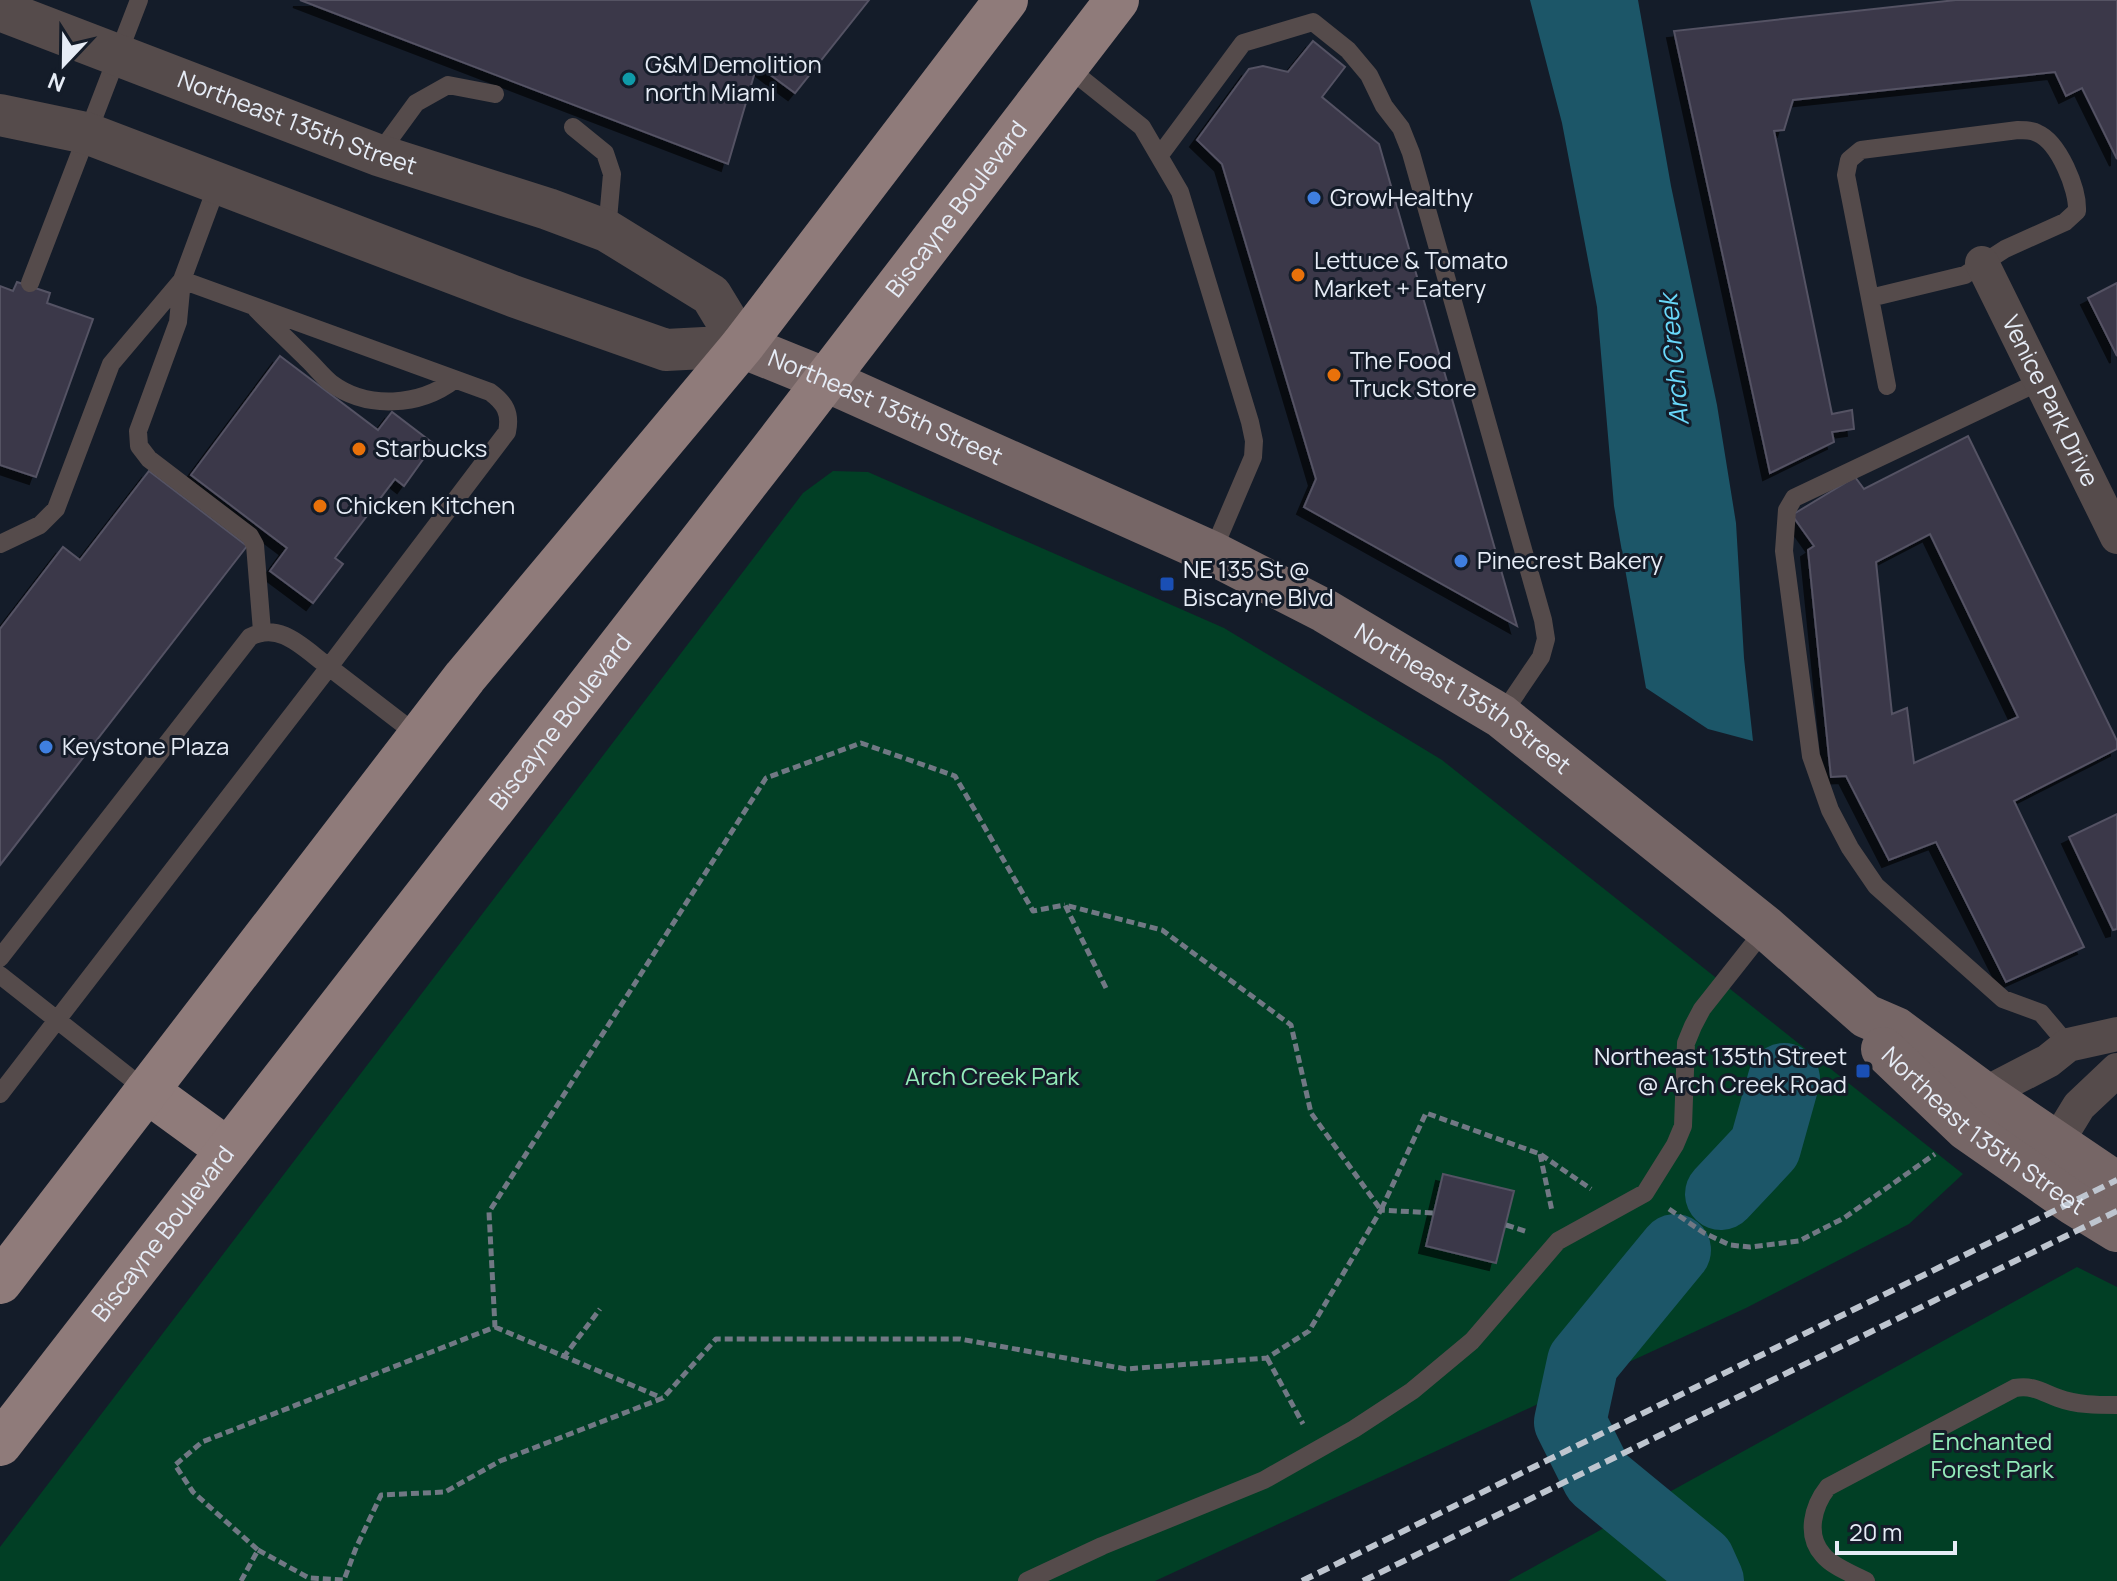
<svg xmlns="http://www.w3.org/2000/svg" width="2117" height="1581" font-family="Manrope,sans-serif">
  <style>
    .green { fill: #013f25 }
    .water { fill: #1c5668 }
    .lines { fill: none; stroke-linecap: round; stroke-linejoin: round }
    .river { stroke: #1c5668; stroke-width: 72 }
    .building { fill: #3a3849; stroke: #545264; stroke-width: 2; fill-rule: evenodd; filter: url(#shadow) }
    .path { stroke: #717884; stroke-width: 5; stroke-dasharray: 8 4; stroke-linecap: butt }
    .service { stroke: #554b4b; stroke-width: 18 }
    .minor { stroke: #554b4b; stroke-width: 34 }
    .tertiary { stroke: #554b4b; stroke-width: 42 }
    .secondary { stroke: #766666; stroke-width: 44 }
    .primary { stroke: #8f7b7a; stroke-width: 44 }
    .rail { stroke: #bec5cf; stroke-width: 6; stroke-dasharray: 12 6; stroke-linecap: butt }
    .culture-dot { fill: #0f9aa8; stroke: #141c29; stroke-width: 3 }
    .shop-dot { fill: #3f7fe0; stroke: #141c29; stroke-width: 3 }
    .food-dot { fill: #e8710a; stroke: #141c29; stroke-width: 3 }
    .transit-dot { fill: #1a4fb4; stroke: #141c29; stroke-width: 3 }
    .labels { text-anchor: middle; stroke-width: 6; stroke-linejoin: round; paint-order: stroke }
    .poi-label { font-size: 24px; fill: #e6ecf6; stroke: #141c29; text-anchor: start }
    .street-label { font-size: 24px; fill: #e6ecf6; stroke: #141c29 }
    .park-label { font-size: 24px; fill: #93ecba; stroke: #141c29 }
    .water-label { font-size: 26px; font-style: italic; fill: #69d8fa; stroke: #141c29 }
  </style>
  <defs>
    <filter id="shadow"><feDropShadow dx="-7" dy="7" stdDeviation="0" flood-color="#0009"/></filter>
  </defs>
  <rect width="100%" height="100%" fill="#141c29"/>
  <path class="green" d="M833,471l35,1 356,156 218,132 521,414 -54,50 -163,84 -591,273h-1155v-34l803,-1054z
    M2077,1267l40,20v294h-609z"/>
  <path class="water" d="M1530,0h108l33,186 46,219 19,118 8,135 9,83 -45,-12 -62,-41 -32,-182 -17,-199 -35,-184z"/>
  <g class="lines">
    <path class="river" d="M1721,1194l44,-47 19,-68
      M1675,1250l-92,112 -13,60 28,56 101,83 9,20"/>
  </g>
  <path class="building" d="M300,0h569l-74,93 -38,-28 -29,99z
    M1956,0h161v159l-35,-71 -16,8 -11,-24 -262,28 -9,30 -10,1 58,283 20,-4 2,19 -22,3 2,10 -64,31 -96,-442z
    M1313,41l32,26 -23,30 57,47 138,482 -213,-119 12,-28 -94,-315 -25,-24 52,-71 14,-3 25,6z
    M17,282l33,11 -3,10 46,16 -57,158 -36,-12v-179l13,5z
    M2117,283v73l-29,-58z
    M280,356l98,74 14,-18 42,32 -30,42 -9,-7 -60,79 8,6 -30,39 -43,-32 17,-23 -96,-73z
    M1968,436l149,305v8l-103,52 70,146 -78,35 -70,-140 -47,18 -43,-84 -15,1 -23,-227 6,-4 -22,-31 63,-38 9,12zM1930,534l88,183 -104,46 -7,-55 -15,6 -16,-152z
    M149,471l98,75 -247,319v-236l63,-82 17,13z
    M2117,814v115l-4,1 -44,-93z
    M1443,1174l71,17 -18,72 -70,-17z"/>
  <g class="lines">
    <path class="path" d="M1106,988l-41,-83 97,25 129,95 20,88 70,97 45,-97 114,41 51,35
      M1540,1154l12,57
      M1669,1209l35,24 26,12 20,2 49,-6 45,-23 91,-64
      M1506,1225l22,7
      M495,1327l167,71
      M563,1358l37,-49
      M1267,1358l36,66
      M258,1550l51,28 35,2 12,-32 25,-53 64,-3 55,-31 163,-63 53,-59h244l166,30 141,-11 42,-27 72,-121 52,3
      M241,1581l17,-31 -65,-58 -18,-27 27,-23 293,-115 -6,-115 277,-434 95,-35 94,33 78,135 32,-6"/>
    <path class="service" d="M1067,67l75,60 38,65 70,230 4,19 -1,16 -41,96
      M573,127l32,26 7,21 -5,57
      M378,155l38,-52 32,-18 47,9
      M1160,155l83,-112 70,-21 35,28 21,25 15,31 17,22 10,25 132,467 3,19 -5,18 -40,59
      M218,183l-36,97 308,112c15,11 21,21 17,40l-178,235 91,70
      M182,280l-4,42 -40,109 1,15 10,13 101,77 5,9 7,86
      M30,283l109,-283
      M1870,298l-24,-123 3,-15 12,-10 157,-20c6,0 14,0 19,3 22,9 41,56 40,78l-12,11 -60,27 -40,26 -95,23 17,88
      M256,309c16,16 33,32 49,48 9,8 17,19 26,26 36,27 89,23 123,-3
      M2041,381l-247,117 -7,12 -3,41 27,205 19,54 20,38 26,38 127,113 38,14 27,32
      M0,544l40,-19 16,-16 55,-145 71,-84
      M0,958l250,-321c31,-16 54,12 79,30l-329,427
      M0,975l147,116
      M1027,1581l75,-35 162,-66 90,-51 58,-38 60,-50 86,-100 87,-48 30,-48 8,-19 3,-83 7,-17 9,-17 64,-81
      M1866,1581c-13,-7 -33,-14 -43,-26 -18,-20 -10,-49 5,-68l187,-99c18,-3 27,4 43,10 19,7 39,7 59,7"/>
    <g class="minor">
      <path id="s1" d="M1982,263l135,274"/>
      <path d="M1984,1094l64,-33 20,-16 49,-11"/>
      <path d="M2057,1142l22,-36 38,-36"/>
    </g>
    <path class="tertiary" id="s2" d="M0,10l378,145 170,54 59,22 104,64 31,51 -76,4 -153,-54 -427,-163 -86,-18"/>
    <g class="secondary">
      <path id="s3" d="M742,346l84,34 386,173 113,58 176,105 265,212 100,88 30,13 88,65 133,90"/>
      <path id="s4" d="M1883,1049l84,80 106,74 44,27"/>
    </g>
    <g class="primary">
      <path d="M147,1091l81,59"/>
      <path d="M0,1282l465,-605 277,-331 264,-346"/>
      <path id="s5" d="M0,1444l775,-998 342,-446"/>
    </g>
    <path class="rail" d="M1302,1581l815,-401
      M1363,1581l754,-370"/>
  </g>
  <circle class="culture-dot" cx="629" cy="79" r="8"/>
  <g class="shop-dot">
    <circle cx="1314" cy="198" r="8"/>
    <circle cx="1461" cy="561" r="8"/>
    <circle cx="46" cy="747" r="8"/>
  </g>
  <g class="food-dot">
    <circle cx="1298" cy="275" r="8"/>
    <circle cx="1334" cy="375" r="8"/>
    <circle cx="359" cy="449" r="8"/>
    <circle cx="320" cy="506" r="8"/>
  </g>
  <g class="transit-dot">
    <rect x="1159" y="576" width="16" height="16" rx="4"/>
    <rect x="1855" y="1063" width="16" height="16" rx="4"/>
  </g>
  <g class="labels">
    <g class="poi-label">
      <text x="645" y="73">G&amp;M Demolition<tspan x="645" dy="28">north Miami</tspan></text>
      <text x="1330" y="206">GrowHealthy</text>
      <text x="1314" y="269">Lettuce &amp; Tomato<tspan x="1314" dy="28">Market + Eatery</tspan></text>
      <text x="1350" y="369">The Food<tspan x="1350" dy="28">Truck Store</tspan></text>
      <text x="375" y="457">Starbucks</text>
      <text x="336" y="514">Chicken Kitchen</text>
      <text x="1477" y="569">Pinecrest Bakery</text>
      <text x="1183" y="578">NE 135 St @<tspan x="1183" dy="28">Biscayne Blvd</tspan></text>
      <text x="62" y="755">Keystone Plaza</text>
      <text x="1847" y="1065" text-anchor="end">Northeast 135th Street<tspan x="1847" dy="28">@ Arch Creek Road</tspan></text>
    </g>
    <g class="street-label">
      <text dy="8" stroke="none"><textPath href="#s2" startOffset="318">Northeast 135th Street</textPath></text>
      <text dy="8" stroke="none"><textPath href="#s5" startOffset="1562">Biscayne Boulevard</textPath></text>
      <text dy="8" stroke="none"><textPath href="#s1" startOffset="154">Venice Park Drive</textPath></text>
      <text dy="8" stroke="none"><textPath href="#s3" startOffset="156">Northeast 135th Street</textPath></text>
      <text dy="8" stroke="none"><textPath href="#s3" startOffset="804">Northeast 135th Street</textPath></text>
      <text dy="8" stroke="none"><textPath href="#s5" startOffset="914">Biscayne Boulevard</textPath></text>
      <text dy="8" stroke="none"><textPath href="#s4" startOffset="130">Northeast 135th Street</textPath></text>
      <text dy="8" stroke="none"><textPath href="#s5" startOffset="266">Biscayne Boulevard</textPath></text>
    </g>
    <g class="park-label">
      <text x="992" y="1085">Arch Creek Park</text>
      <text x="1992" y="1450">Enchanted<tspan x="1992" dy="28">Forest Park</tspan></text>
    </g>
    <g class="water-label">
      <text transform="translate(1674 360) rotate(-95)" y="9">Arch Creek</text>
    </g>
  </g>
  <g transform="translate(64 64) rotate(202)" stroke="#141c29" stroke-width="6" paint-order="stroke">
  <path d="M0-6L14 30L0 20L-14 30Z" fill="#e6ecf6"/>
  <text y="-12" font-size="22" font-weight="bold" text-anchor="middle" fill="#e6ecf6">N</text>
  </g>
  <path d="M1837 1541v12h118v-12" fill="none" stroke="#e6ecf6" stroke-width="4"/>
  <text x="1849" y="1541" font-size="24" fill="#e6ecf6" stroke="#141c29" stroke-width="6" paint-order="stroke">20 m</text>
</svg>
